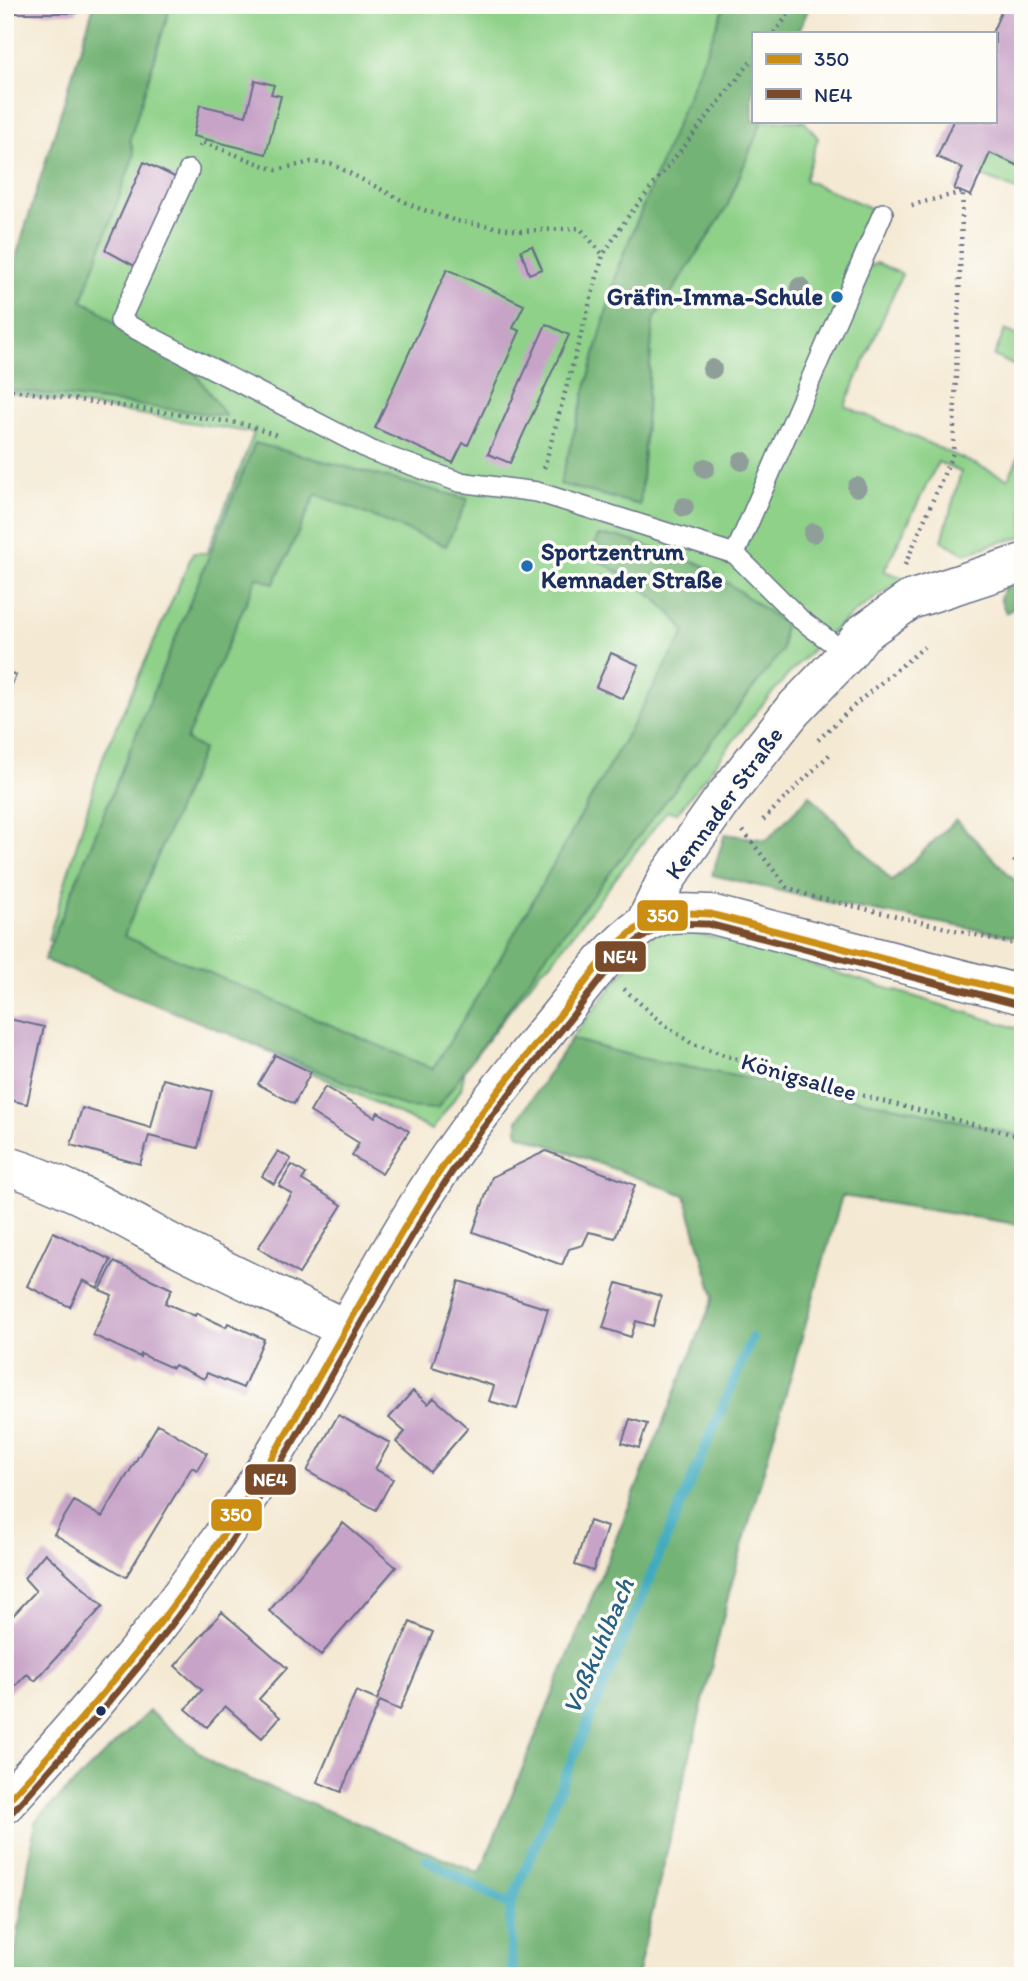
<svg xmlns="http://www.w3.org/2000/svg" width="1028" height="1981" font-family="Itim,sans-serif">
  <style>
    .green { fill: #8fd189; stroke: #558074; stroke-width: 2 }
    .forest { fill: #73b375; stroke: #47716a; stroke-width: 2 }
    .lines { fill: none; stroke-linecap: round; stroke-linejoin: round }
    .stream { stroke: #3fabbf; stroke-width: 10 }
    .building { fill: #c7a3c7 }
    .lane-casing { stroke: #677087; stroke-width: 22 }
    .street-casing { stroke: #677087; stroke-width: 41 }
    .secondary-casing { stroke: #677087; stroke-width: 41 }
    .path { stroke: #677087; stroke-width: 4.5; stroke-dasharray: 2 5; stroke-linecap: butt }
    .lane { stroke: #fff; stroke-width: 19 }
    .street { stroke: #fff; stroke-width: 38 }
    .secondary { stroke: #fff; stroke-width: 38 }
    .bus-1-casing { stroke: #fdfcf7; stroke-width: 12 }
    .bus-2-casing { stroke: #fdfcf7; stroke-width: 12 }
    .bus-1 { stroke: #cb8e13; stroke-width: 7 }
    .bus-2 { stroke: #7a4b2a; stroke-width: 7 }
    .tree { fill: #909e9a }
    .poi-dot { fill: #1f6fb2; stroke: #fdfcf7; stroke-width: 2.5 }
    .bus-dot { fill: #1b2f5e; stroke: #fdfcf7; stroke-width: 2.5 }
    .labels { text-anchor: middle; stroke-width: 7; stroke-linejoin: round; paint-order: stroke }
    .poi-label { font-size: 24px; font-weight: bold; fill: #1b2f5e; stroke: #fdfcf7; text-anchor: end }
    .street-label { font-size: 24px; fill: #1b2f5e; stroke: #fdfcf7 }
    .water-label { font-size: 26px; font-style: italic; fill: #296185; stroke: #fdfcf7 }
    .line-badge { stroke: #fdfcf7; stroke-width: 2.5 }
    .badge-label { font-size: 19px; text-anchor: middle; font-weight: bold; fill: #fff }
  </style>
  <rect width="100%" height="100%" fill="#fdfcf7"/>
  <filter id="ink" filterUnits="userSpaceOnUse"><feTurbulence type="fractalNoise" baseFrequency=".0143" numOctaves="2"/><feDisplacementMap in="SourceGraphic" scale="14" xChannelSelector="R" yChannelSelector="G"/><feConvolveMatrix kernelMatrix="1 2 1 2 8 2 1 2 1" color-interpolation-filters="sRGB"/></filter>
  <filter id="wash" filterUnits="userSpaceOnUse"><feTurbulence type="fractalNoise" baseFrequency=".00686" numOctaves="4" result="noise"/><feDisplacementMap in="SourceGraphic" scale="28" xChannelSelector="R" yChannelSelector="G"/><feGaussianBlur stdDeviation="1.57" result="paint"/><feColorMatrix in="noise" values="0 0 0 0 0 0 0 0 0 0 0 0 0 0 0 0 0 1.4 0 .05"/><feComposite in="paint" operator="in"/></filter>
  <g filter="url(#wash)">
    <rect width="100%" height="100%" fill="#f4e9d3"/>
    <path class="green" d="M106,5h666l-19,28 -175,440 63,20 12,-172 73,-112 36,-88h42l14,17 -13,42 66,28 -21,49 21,9 6,-3 25,11 -57,132 163,73 15,-31v89l-30,7 -28,10 -23,-13 19,-69 -23,-10 -54,109 23,8c-98,51 -162,149 -230,234l-10,-2 -117,153 -9,6 -76,99 -4,20 -29,41 -332,-159 -52,-31 55,-183 90,-204h14l47,-120 -249,-41v-26z
      M990,153l33,15v25l-43,-18z
      M1005,330l18,8v32l-29,-14z
      M659,927l75,14 289,89v106l-111,-26 -272,-52 -69,-19z"/>
    <path class="forest" d="M94,5h77l-41,134 4,16 -52,146 15,7 26,22 61,28 42,58 -221,-27v-36l12,-99z
      M725,5h85l-12,28h-45v88h9l-36,88 -73,112 -13,184 -80,-21 59,-219z
      M255,443l213,56 -22,47 -130,-52 -42,90 -17,-7 -71,163 17,9 -79,187 309,133 65,-107 187,-330c-17,-28 -66,-64 -96,-75l9,-21 22,1 81,27 83,59 -2,28 -237,306 -108,152 -32,-2 -163,-68 -198,-79z
      M1023,582v20l-17,11 -6,-14 5,-13z
      M810,795l82,86 64,-61 67,69v49l-187,-34 -124,-29 13,-41 42,6z
      M571,1039l69,19 272,52 111,26v89l-181,-29 -113,397 -92,383h-625l23,-155 114,-110 66,54 265,108 234,-576 -29,-102 -167,-61v-14z"/>
    <g class="lines">
      <path class="stream" d="M427,1860l83,45
        M512,1976l-2,-71 242,-567"/>
    </g>
    <g id="blocks">
      <path class="building" d="M5,5h72v8h-72z
        M1004,5h19v74l-2,5 2,1v83l-33,-15 -19,43 -17,-7 9,-21 -26,-11 16,-36h42v-88h-3z
        M255,80l19,5 -3,9 10,2 -15,58 -73,-18 7,-31 46,11z
        M144,162l37,18 -41,89 -35,-19z
        M532,246l10,23 -13,5 -8,-24z
        M447,269l77,36 -11,23 7,3 -52,114 -5,-2 -10,20 -78,-35z
        M546,324l23,11 -59,128 -22,-9z
        M611,653l28,12 -16,34 -27,-12z
        M5,671l11,4 -9,21 -2,-1z
        M5,1018l39,9 -17,77 -22,-5z
        M275,1055l36,17 -17,32 -36,-20z
        M163,1079l49,12 -14,57 -49,-12 -9,28 -69,-19 11,-37 69,20z
        M325,1087l50,30 3,-5 31,19 -27,43 -30,-18 7,-13 -49,-31z
        M278,1151l13,8 -17,25 -12,-8z
        M546,1151l89,34 -20,53 -26,-6 -6,13 -14,4 -7,16 -89,-33 19,-55z
        M292,1165l14,9 -4,6 40,25 -43,69 -41,-26 34,-54 -13,-8z
        M53,1232l58,28 -13,28 -15,-8 -13,27 -43,-21z
        M114,1262l58,27 -7,14 30,13 1,-3 30,14 2,-4 36,16 -21,49 -36,-15 -3,6 -30,-14 -2,3 -31,-14 -1,3 -47,-22 19,-40 -12,-5z
        M459,1281l89,28 -31,100 -28,-8 5,-15 -62,-19z
        M617,1283l44,13 -8,30 -17,-5 -5,16 -28,-9z
        M413,1391l15,13 6,-6 34,30 -38,44 -34,-30 9,-10 -16,-14z
        M338,1415l52,28 -15,26 18,10 -17,31 -69,-39z
        M630,1419l17,5 -8,24 -17,-5z
        M158,1424l49,29 -10,17 -5,-3 -66,110 -72,-43 20,-33 28,16z
        M589,1521l18,6 -14,44 -18,-6z
        M343,1523l53,44 -75,88 -52,-44z
        M45,1553l58,53 -68,75 -8,-7 -22,23v-73l31,-33 -12,-13z
        M222,1612l65,56 -28,31 21,18 -18,21 -37,-32 -18,21 -21,-18 16,-19 -27,-24z
        M410,1622l23,10 -33,78 -20,-9 -39,91 -24,-10 39,-91 21,9z"/>
    </g>
  </g>
  <g filter="url(#ink)">
    <use href="#blocks" fill-opacity="0" stroke="#677087" stroke-width="2"/>
    <g class="lines">
      <defs>
        <path id="lane" d="M189,170l-69,151 252,130 87,31 78,10 198,62 65,65 47,35
          M735,554l148,-341"/>
        <path id="street" d="M645,923l22,-45 53,-75 72,-92 55,-57 15,-20 48,-34 113,-37
          M5,1165c62,19 117,52 173,82 55,28 112,55 168,82"/>
        <path id="secondary" d="M5,1804c75,-82 148,-166 210,-257 79,-114 138,-240 212,-356 36,-58 79,-110 122,-163 29,-34 57,-77 94,-103 20,-15 44,-12 67,-11l313,81"/>
      </defs>
      <use href="#lane" class="lane-casing"/>
      <use href="#street" class="street-casing"/>
      <use href="#secondary" class="secondary-casing"/>
      <path class="path" d="M774,33l22,-28
        M200,147l2,-5 74,28 35,-8 21,2 83,43 41,14 65,10 59,-3 23,27
        M5,389l239,35 36,12
        M544,468l59,-213 24,-37 126,-159
        M905,565l48,-112 10,-261 -55,14
        M818,740l40,-38 66,-55
        M763,820l68,-67
        M743,831l44,56 23,9 213,50
        M1014,863l9,-12
        M624,989l38,34 29,20 36,13 148,43 148,38"/>
      <use href="#lane" class="lane"/>
      <use href="#street" class="street"/>
      <use href="#secondary" class="secondary"/>
      <defs>
        <path id="bus-1" d="M5,1804c75,-82 148,-166 210,-257 78,-114 138,-239 212,-356 39,-62 86,-119 133,-176 26,-33 54,-77 93,-96 17,-8 38,-6 57,-5l313,81"/>
        <path id="bus-2" d="M13,1811c75,-83 149,-167 211,-259 78,-115 139,-240 213,-357 38,-61 84,-116 129,-171 26,-32 53,-77 91,-95 16,-8 35,-5 51,-5l312,81"/>
      </defs>
      <use href="#bus-1" class="bus-1-casing"/>
      <use href="#bus-2" class="bus-2-casing"/>
      <use href="#bus-1" class="bus-1"/>
      <use href="#bus-2" class="bus-2"/>
    </g>
    <g class="tree">
      <circle cx="800" cy="287" r="10"/>
      <circle cx="712" cy="369" r="10"/>
      <circle cx="742" cy="461" r="10"/>
      <circle cx="705" cy="468" r="10"/>
      <circle cx="857" cy="487" r="10"/>
      <circle cx="684" cy="507" r="10"/>
      <circle cx="813" cy="533" r="10"/>
    </g>
  </g>
  <g class="poi-dot">
    <circle cx="837" cy="297" r="7"/>
    <circle cx="527" cy="566" r="7"/>
  </g>
  <circle class="bus-dot" cx="101" cy="1711" r="6"/>
  <g class="labels">
    <g class="poi-label">
      <text x="823" y="305">Gräfin-Imma-Schule</text>
      <text x="541" y="560" text-anchor="start">Sportzentrum<tspan x="541" dy="28">Kemnader Straße</tspan></text>
    </g>
    <g class="street-label">
      <text transform="translate(724 803) rotate(-54)" y="8">Kemnader Straße</text>
      <text transform="translate(799 1077) rotate(16)" y="8">Königsallee</text>
    </g>
    <g class="water-label">
      <text transform="translate(598 1646) rotate(-67)" y="9">Voßkuhlbach</text>
    </g>
  </g>
  <g class="line-badge">
    <rect x="636" y="899" width="53" height="33" rx="7" fill="#cb8e13"/>
    <rect x="594" y="940" width="53" height="33" rx="7" fill="#7a4b2a"/>
    <rect x="244" y="1463" width="53" height="33" rx="7" fill="#7a4b2a"/>
    <rect x="210" y="1498" width="53" height="34" rx="7" fill="#cb8e13"/>
  </g>
  <g class="badge-label">
    <text x="663" y="922">350</text>
    <text x="620" y="963">NE4</text>
    <text x="270" y="1486">NE4</text>
    <text x="236" y="1521">350</text>
  </g>
  <rect width="1028" height="1981" fill="none" stroke="#fdfcf7" stroke-width="28"/>
  <rect x="752" y="32" width="245" height="91" fill="#fdfcf7" stroke="#a3aaba" stroke-width="2"/>
  <rect x="766" y="54" width="35" height="10" fill="#cb8e13" stroke="#a3aaba" stroke-width="2"/>
  <text x="814" y="66" font-size="21" fill="#1b2f5e">350</text>
  <rect x="766" y="89" width="35" height="10" fill="#7a4b2a" stroke="#a3aaba" stroke-width="2"/>
  <text x="814" y="102" font-size="21" fill="#1b2f5e">NE4</text>
</svg>
